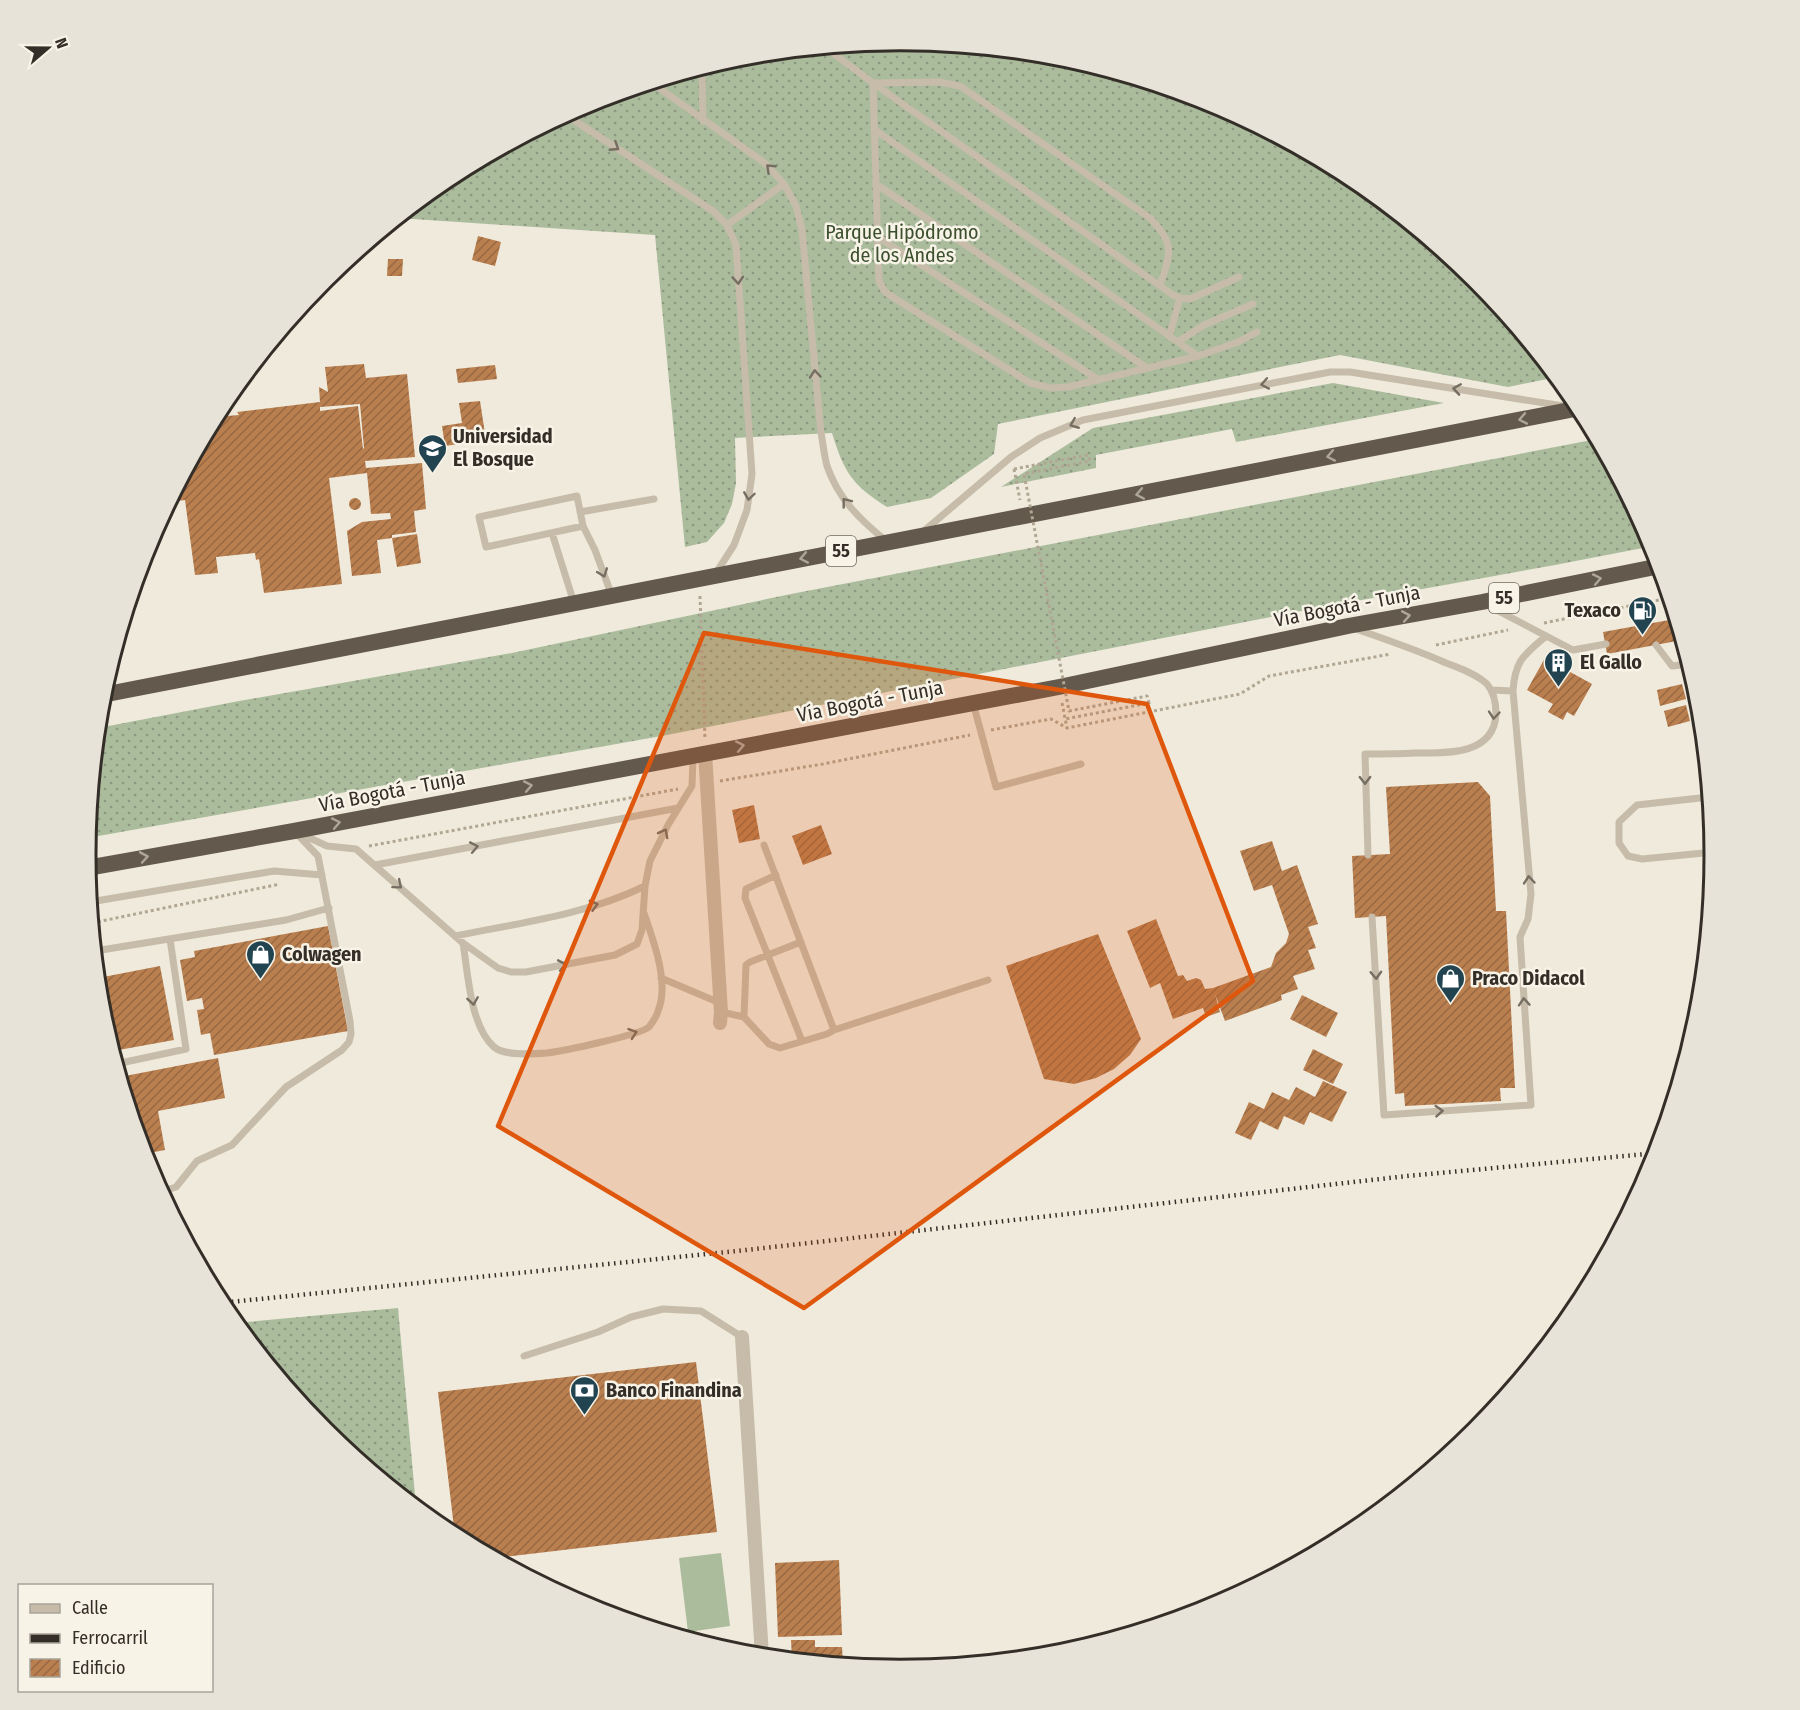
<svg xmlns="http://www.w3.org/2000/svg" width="1800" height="1710" font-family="'Fira Sans Condensed',sans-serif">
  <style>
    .grass { fill: url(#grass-dots) }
    .garden { fill: #abbc9d }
    .building { fill: url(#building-hatch); fill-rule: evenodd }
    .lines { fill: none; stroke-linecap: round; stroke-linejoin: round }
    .path { stroke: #b1a693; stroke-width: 3; stroke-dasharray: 3 3; stroke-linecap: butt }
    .service { stroke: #c6bca9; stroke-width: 7 }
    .minor { stroke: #c6bca9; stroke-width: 14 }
    .trunk { stroke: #64594d; stroke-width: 16 }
    .rail { stroke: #342e28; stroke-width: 4.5; stroke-dasharray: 1.5 4.5; stroke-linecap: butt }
    .path-bridge { stroke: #b1a693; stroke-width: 3; stroke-dasharray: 3 3; stroke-linecap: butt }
    .oneway { stroke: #766e62 }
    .oneway2 { stroke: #aea69a }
    .marked { fill: #df570d; fill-opacity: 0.2; stroke: #df570d; stroke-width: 4.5; stroke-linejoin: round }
    .labels { text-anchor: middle; stroke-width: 5; stroke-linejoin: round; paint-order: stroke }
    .shield { fill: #f7f3e7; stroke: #6e6961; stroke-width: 1.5 }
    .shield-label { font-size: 18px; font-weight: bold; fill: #342e28 }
    .park-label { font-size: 20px; fill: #3c4f2e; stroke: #f7f3e7 }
    .poi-label { font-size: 20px; font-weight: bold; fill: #342e28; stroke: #f7f3e7; text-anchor: start }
    .street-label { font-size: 20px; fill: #342e28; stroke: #f7f3e7 }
    .rim { fill: none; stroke: #342e28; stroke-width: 3 }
  </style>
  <defs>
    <pattern id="grass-dots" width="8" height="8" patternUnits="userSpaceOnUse" patternTransform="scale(1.5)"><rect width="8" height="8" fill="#abbc9d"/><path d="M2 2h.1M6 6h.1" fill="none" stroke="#8c9980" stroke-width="1.8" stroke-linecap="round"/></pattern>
    <pattern id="building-hatch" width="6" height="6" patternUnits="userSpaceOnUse" patternTransform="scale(1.5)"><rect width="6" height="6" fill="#ba7f4f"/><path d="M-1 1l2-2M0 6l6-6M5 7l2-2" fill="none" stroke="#986842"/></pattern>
  </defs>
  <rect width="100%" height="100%" fill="#efeadb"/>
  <path class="grass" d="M900,41l159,15 153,47 141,75 123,101 81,98 -49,10 -168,-32 -342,69 -4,30 -63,44 -44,9c-35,-22 -43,-35 -55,-74l-97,5 1,45 -4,21 -8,19 -17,19 -22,5 -30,-312 -257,-17 50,-40 141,-76 152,-46z
    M1333,383l111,20 -208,39 -4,-13 -136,26v13l-95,19 92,-59z
    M1597,439l56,107 -98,19 -254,46 -634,124 -580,103 11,-110 136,-26 278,-49 274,-58z
    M398,1308l18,198 -92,-75 -88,-108z"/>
  <path class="garden" d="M721,1553l9,73 -42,6 -9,-74z"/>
  <path class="building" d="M478,236l23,6 -6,24 -23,-6z
    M388,259h15l-1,17h-15z
    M364,364l2,14 41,-4 8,83 -50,4 1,7 56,-5 4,46 -12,2 2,21 -24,3v3l-15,2 4,33 -29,3 -5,-45 15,-9 29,-3 -1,-6 -19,1 -4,-41 -38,5 13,106 -78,9 -5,-34 -3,1 -1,-7 -39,4 2,16 -23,2 -10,-75 -15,2 45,-85 24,-2 -2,-3 83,-10 -1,-15 9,5 -3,-25zM360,404l4,44 -1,1 -5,-43 -38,5v-4z
    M495,365l2,14 -39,4 -2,-14z
    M480,401l6,39 -41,6 -3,-20 20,-3 -3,-20z
    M349 504a6 6 0 1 1 12 0a6 6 0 1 1-12 0Z
    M417,534l4,29 -24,4 -5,-29z
    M1675,619l7,21 -75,14 -4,-22z
    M1545,658l47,26 -18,32 -7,-4 -4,8 -15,-8 5,-8 -26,-14z
    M1682,684l4,15 -26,7 -3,-16z
    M1686,705l4,16 -22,6 -4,-16z
    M1478,782l12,14 6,115h10l9,177h-15l1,13 -96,5 -1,-13 -9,1 -9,-178 -31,2 -3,-62 38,-2 -4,-67z
    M754,805l6,34 -21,4 -7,-33z
    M821,825l11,29 -29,11 -11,-29z
    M1272,841l10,30 15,-6 21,59 -10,3 8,21 -8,2 7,19 -22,7 5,13 -17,6 1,5 -57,21 -10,-27 5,18 -14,5 -3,-9 -30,11 -13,-36 -10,5 -23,-57 29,-12 22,57 5,-1 4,6 9,-3 5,2 4,9 8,-1 58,-21 5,-14 10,-10 3,-9 -17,-49 -18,6 -14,-40z
    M328,926l20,105 -134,24 -4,-22 -9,2 -4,-25 7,-1 -2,-11 -15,3 -7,-41 15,-3 -1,-6z
    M1098,934l43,105 -11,16 -16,14 -18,9 -22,6 -30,-5 -38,-113z
    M160,966l14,74 -61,11 -12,-37 -3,-36z
    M1302,995l36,18 -12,24 -36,-18z
    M1313,1049l30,15 -10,20 -30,-14z
    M218,1058l7,40 -67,13 7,39 -21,4 -24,-77z
    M1323,1081l24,11 -15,30 -22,-10 -6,13 -20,-9 -6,14 -18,-9 -9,19 -16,-7 14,-31 15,7 8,-17 17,8 7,-13 19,10z
    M696,1362l21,170 -221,26 -41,-22 -17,-144z
    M839,1560l3,75 -64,2 -3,-74z
    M791,1640h24v7h27l1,17 -51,-5z"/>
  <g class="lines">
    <path class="path" d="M1014,469l6,31
      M700,596l5,143
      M1544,623l125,-25
      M1436,645l72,-15
      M1062,703l5,25
      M991,730l60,-11 16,9 173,-34 29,-18 122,-22
      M720,781l103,-17 147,-29
      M369,846l309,-57
      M92,923l188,-39"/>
    <path class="service" d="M826,48l47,35 300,212 7,3 10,1 49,-22
      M702,68l1,53
      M652,83l114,81 18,20 12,22 6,24 19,203c2,10 3,22 6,33 11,32 32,53 58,74
      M566,115l147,96 14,14 9,20 16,229 -5,36 -13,35 -18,28
      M875,130l323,226
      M876,184l271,184
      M727,225l57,-41
      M878,237l221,143
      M1160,285c11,-32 15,-41 -10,-67l-190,-132 -21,-4 -66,1 6,198 6,11 14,9 131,82 21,5 17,-1 130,-31 40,-14 19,-10
      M1169,337l11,-39
      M1179,341l25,-16 49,-21
      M577,496l6,30 -97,21 -7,-30z
      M580,512l74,-13
      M583,526l12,24 17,46
      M925,530l86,-73 29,-19 43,-18 247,-48h20l213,34
      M552,533l22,70
      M1487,605l86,45 33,-6
      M1356,629c31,11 61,21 90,34 14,5 30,11 41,21 7,8 9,20 9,30 -2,42 -51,39 -81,39 -17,1 -34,1 -50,1l3,101
      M1656,645l16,21 17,-2
      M1491,690l22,1
      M973,703l23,84 85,-23
      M1709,797l-72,8 -18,17v21l9,13 14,3 72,-7
      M299,833l28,13 29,3 107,94 35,25 13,4h15l89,-17 22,-11 5,-14 3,-44 5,-25 18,-36 24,-39 1,-28
      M375,865l303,-57
      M776,875l-30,14 -1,9 57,143
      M90,902l184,-31 48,4
      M1372,917l12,198 147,-10 -11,-168 8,-18 3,-25 -18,-203c2,-31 11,-36 33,-55
      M455,936c64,-13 131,-21 190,-50
      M463,943c5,30 7,83 31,104 10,9 39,7 53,6 16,-2 93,-18 102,-26 3,-4 8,-12 9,-16 12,-28 -5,-71 -14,-98
      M95,951l191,-31 43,-12
      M661,978l59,25
      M721,1012l23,5 25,27 11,4 47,-14 7,-4 -70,-185
      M744,1017l2,-52 4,-3 51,-20
      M834,1030l154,-50
      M116,1064l70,-15 -16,-110
      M161,1192l15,-5 21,-26 35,-16 54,-58 56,-37 7,-8 2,-8 -1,-13 -32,-165 -20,-21
      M524,1356l74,-24 33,-15 32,-8 38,2 41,26"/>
    <path class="minor" d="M705,753l16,259 -1,11
      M742,1337l20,319"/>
    <path class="trunk" d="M102,695l1478,-287
      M87,868l207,-37 765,-144 289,-61 134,-24 178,-36"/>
    <path class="rail" d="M220,1303l517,-52 670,-75 250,-23"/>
    <path class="path-bridge" d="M1014,469l74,-14 2,6 -66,13 45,237 78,-15 2,7 -84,16"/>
  </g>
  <defs><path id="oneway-chevron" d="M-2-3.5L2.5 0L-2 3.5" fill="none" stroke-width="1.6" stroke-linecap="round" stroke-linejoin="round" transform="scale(1.5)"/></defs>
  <g class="oneway">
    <use href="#oneway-chevron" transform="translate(615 147) rotate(33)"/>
    <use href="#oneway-chevron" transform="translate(770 168) rotate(-137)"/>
    <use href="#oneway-chevron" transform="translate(738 280) rotate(86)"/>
    <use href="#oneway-chevron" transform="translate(815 374) rotate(-95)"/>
    <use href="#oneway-chevron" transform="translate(1265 384) rotate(169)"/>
    <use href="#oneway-chevron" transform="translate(1457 389) rotate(-171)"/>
    <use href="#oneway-chevron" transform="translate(1074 424) rotate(158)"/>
    <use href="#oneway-chevron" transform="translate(749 496) rotate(98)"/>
    <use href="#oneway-chevron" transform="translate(846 502) rotate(-128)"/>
    <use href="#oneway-chevron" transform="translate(603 573) rotate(69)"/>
    <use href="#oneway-chevron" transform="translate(1494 715) rotate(95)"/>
    <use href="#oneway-chevron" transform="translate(1365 780) rotate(89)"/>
    <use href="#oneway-chevron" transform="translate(664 833) rotate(-62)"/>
    <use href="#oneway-chevron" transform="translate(474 847) rotate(-11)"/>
    <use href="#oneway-chevron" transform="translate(1529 880) rotate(-95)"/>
    <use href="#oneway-chevron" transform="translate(398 885) rotate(40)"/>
    <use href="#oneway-chevron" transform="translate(594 905) rotate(-15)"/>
    <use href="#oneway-chevron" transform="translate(562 965) rotate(-10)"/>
    <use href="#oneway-chevron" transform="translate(1376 975) rotate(87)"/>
    <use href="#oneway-chevron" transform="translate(473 1001) rotate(81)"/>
    <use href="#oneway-chevron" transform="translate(1524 1002) rotate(-94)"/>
    <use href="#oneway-chevron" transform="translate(633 1033) rotate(-19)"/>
    <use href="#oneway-chevron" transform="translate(1439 1111) rotate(-4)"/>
  </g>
  <g class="oneway2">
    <use href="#oneway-chevron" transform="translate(1523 419) rotate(169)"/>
    <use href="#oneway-chevron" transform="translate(1331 456) rotate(169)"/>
    <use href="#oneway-chevron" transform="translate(1140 494) rotate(169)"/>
    <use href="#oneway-chevron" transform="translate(804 558) rotate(169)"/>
    <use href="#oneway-chevron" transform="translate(1597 579) rotate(-11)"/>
    <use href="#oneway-chevron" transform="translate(1406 616) rotate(-10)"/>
    <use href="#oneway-chevron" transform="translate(740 746) rotate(-11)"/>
    <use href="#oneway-chevron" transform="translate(528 786) rotate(-11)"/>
    <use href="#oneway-chevron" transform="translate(336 823) rotate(-11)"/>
    <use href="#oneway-chevron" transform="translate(144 857) rotate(-10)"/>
  </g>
  <path class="marked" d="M704,633l443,71 106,277 -449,327 -306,-182z"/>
  <defs>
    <symbol id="university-pin" viewBox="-11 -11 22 30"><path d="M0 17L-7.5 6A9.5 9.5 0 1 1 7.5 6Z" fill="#224451" stroke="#f7f3e7"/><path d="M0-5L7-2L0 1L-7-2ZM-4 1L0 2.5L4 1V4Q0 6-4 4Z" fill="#fff"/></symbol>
    <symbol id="fuel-pin" viewBox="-11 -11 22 30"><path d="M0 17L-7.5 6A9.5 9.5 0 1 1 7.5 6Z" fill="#224451" stroke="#f7f3e7"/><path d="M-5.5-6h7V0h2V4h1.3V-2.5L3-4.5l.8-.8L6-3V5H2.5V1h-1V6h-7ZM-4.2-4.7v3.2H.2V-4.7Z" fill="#fff"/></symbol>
    <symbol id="building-pin" viewBox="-11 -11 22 30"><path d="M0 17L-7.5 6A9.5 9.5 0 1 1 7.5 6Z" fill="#224451" stroke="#f7f3e7"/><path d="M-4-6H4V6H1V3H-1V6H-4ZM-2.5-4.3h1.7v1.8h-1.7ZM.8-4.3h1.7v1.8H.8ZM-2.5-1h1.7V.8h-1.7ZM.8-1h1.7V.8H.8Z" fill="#fff"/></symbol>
    <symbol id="shop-pin" viewBox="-11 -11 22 30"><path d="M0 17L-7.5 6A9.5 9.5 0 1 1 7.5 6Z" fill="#224451" stroke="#f7f3e7"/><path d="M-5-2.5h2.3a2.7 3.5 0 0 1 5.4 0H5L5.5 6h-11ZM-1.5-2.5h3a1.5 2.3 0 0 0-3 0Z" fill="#fff"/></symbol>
    <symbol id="bank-pin" viewBox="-11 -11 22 30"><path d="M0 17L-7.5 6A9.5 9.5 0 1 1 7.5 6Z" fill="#224451" stroke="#f7f3e7"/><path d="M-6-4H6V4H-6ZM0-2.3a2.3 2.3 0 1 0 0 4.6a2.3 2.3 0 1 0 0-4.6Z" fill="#fff"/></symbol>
  </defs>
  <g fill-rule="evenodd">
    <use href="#university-pin" x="416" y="432" width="33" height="45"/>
    <use href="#fuel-pin" x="1626" y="594" width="33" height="45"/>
    <use href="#building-pin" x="1542" y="646" width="33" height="45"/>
    <use href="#shop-pin" x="244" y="938" width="33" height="45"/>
    <use href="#shop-pin" x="1434" y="962" width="33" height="45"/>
    <use href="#bank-pin" x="568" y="1374" width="33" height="45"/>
  </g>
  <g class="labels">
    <g class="shield">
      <rect x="826" y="536" width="30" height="30" rx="4.5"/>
      <rect x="1489" y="583" width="30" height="30" rx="4.5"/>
    </g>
    <g class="shield-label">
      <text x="841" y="557">55</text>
      <text x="1504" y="604">55</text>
    </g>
    <g class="park-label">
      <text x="902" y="239">Parque Hipódromo<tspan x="902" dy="23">de los Andes</tspan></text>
    </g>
    <g class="poi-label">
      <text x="453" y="443">Universidad<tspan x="453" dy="23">El Bosque</tspan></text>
      <text x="1621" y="617" text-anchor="end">Texaco</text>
      <text x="1580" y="669">El Gallo</text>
      <text x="282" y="961">Colwagen</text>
      <text x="1472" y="985">Praco Didacol</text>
      <text x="606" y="1397">Banco Finandina</text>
    </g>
    <g class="street-label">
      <text transform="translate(1347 606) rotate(-11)" y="7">Vía Bogotá - Tunja</text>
      <text transform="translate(870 701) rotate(-11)" y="7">Vía Bogotá - Tunja</text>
      <text transform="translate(392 791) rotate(-11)" y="7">Vía Bogotá - Tunja</text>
    </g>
  </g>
  <path d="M0 0H1800V1710H0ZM96 855a804 804 0 1 1 1608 0a804 804 0 1 1-1608 0Z" fill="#e7e3d8" fill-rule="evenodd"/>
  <path class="rim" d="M96 855a804 804 0 1 1 1608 0a804 804 0 1 1-1608 0Z"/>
  <rect x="18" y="1584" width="195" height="108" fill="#f7f3e7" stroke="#a9a49b" stroke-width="1.5"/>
  <rect x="30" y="1604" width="30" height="9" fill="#c6bca9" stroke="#a9a49b" stroke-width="1.5"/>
  <text x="72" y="1614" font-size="18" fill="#342e28">Calle</text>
  <rect x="30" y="1634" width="30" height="9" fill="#342e28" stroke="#a9a49b" stroke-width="1.5"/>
  <text x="72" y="1644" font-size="18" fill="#342e28">Ferrocarril</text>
  <rect x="30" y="1659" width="30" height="18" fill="url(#building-hatch)" stroke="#a9a49b" stroke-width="1.5"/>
  <text x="72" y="1674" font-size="18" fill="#342e28">Edificio</text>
  <g transform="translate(48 48) rotate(70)" stroke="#f7f3e7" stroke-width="4.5" paint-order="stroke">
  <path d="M0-4.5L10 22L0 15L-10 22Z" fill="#342e28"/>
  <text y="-9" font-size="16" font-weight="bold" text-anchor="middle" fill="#342e28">N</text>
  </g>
</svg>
